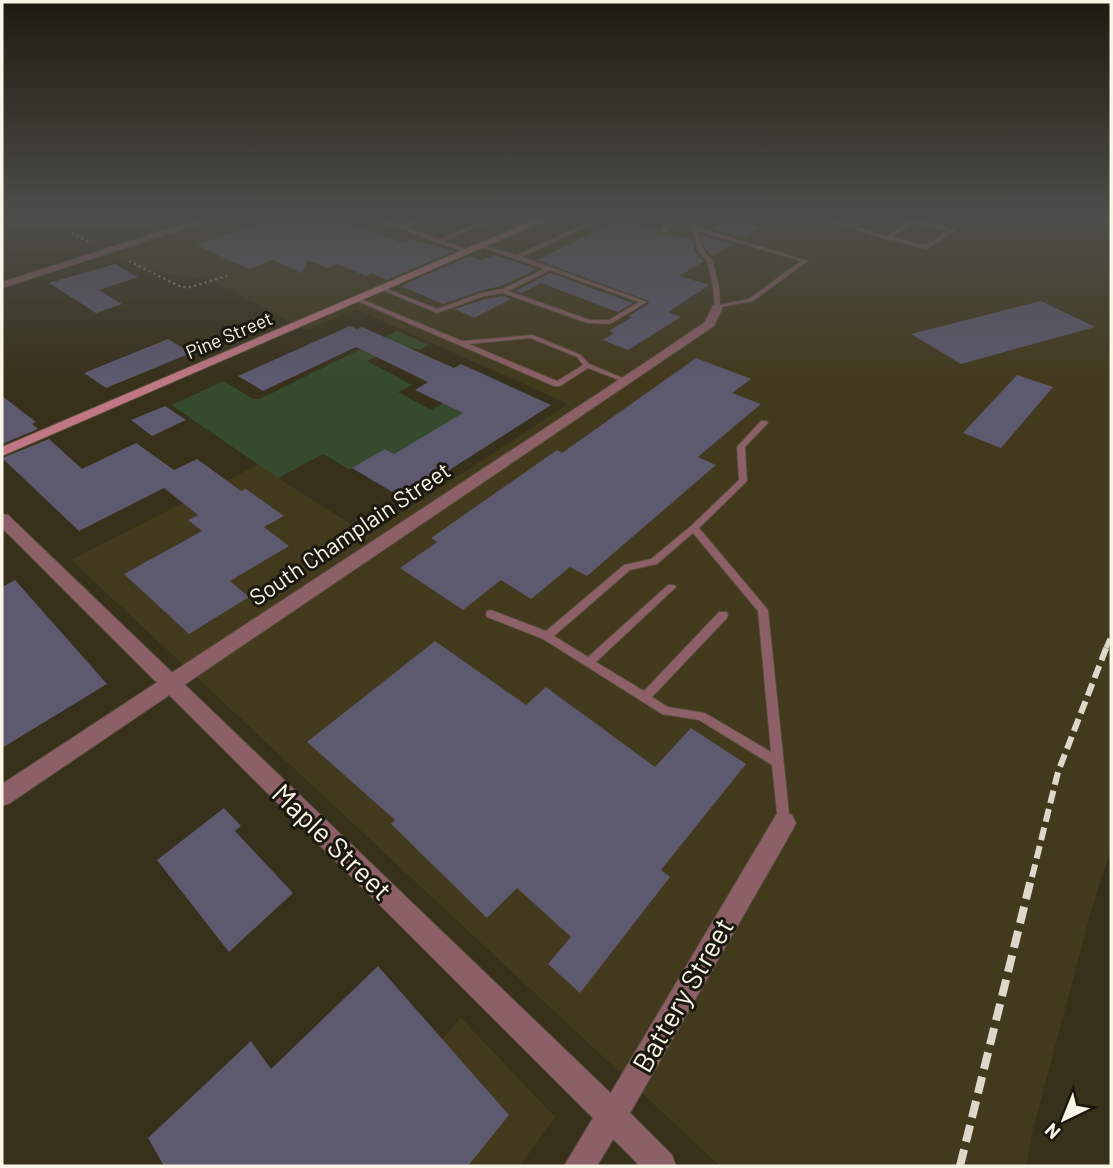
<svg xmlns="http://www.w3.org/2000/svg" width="1113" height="1168" font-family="Barlow,sans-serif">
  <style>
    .built { fill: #43391d }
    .green { fill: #364b2d }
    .building { fill: #5d596f }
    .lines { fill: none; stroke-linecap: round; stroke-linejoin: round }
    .service-casing { stroke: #524c38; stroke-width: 2 }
    .minor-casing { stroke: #524c38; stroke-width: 2 }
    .tertiary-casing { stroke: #524c38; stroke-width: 2 }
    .secondary-casing { stroke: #524c38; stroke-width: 2 }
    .path { stroke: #948f7d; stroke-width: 2.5; stroke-dasharray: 2 3.5; stroke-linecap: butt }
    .service { fill: #8d5f66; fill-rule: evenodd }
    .minor { fill: #8d5f66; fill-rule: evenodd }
    .tertiary { fill: #8d5f66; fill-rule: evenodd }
    .secondary { fill: #c17783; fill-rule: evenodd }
    .rail-far2 { stroke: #ddd8c9; stroke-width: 5; stroke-dasharray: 10 5; stroke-linecap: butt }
    .rail-far1 { stroke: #ddd8c9; stroke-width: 6; stroke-dasharray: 13 6; stroke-linecap: butt }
    .rail { stroke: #ddd8c9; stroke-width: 8; stroke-dasharray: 17 8; stroke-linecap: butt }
    .labels { text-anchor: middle; stroke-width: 6; stroke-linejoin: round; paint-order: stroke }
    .far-street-label { font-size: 19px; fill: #f9f5e7; stroke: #1b180f }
    .street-label { font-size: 23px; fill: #f9f5e7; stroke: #1b180f }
    .near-street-label { font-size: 28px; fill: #f9f5e7; stroke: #1b180f }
  </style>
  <rect width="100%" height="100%" fill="#37301b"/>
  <path class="built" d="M198,218h78l9,4 96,-1 6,-3h724v630l-19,60 -61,229 -4,29h-307l-649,-606 190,-97 17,15 90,57 200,-131 -212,-95 -49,21 -94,-49 -74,-13 -38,-19z
    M461,1018l94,99 -35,49h-189z"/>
  <path class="green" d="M397,331l32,14 -9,5 -6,-2 -7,2 -9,-4 -31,15 45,24 -14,7 33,18 20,-11 22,11 -79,44 -9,-5 -35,21 -27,-16 -45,24 -107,-73 53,-24 29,18h7z"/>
  <path class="building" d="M275,218h61l66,25 9,-4 43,12 -67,29 -16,-7 -5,3 -29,-12 -10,4 -20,-8 -5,13 -29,-13 -24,9 -53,-24z
    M730,219l30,8 -18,11 -30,-9z
    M619,220l39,11 3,5 7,-2 24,5 3,13 9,9 -25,15 31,9 -42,27 13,5 -53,33 -25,-10 11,-7 -5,-2 23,-14 -3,-1 19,-12 1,-3 -112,-41z
    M701,235l32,9 -21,12 -6,-6z
    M495,255l42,14 -36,17 -21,5 -37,13 -42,-18 68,-30 13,4z
    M115,264l23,13 -39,13 23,14 -26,9 -47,-30z
    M550,273l83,30 -15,9 -77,-29 -19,10 -7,-2z
    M503,296l8,3 -37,19 -19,-9 30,-10z
    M1041,301l54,26 -134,37 -50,-30z
    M350,326l7,3 5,-2 92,41 7,-4 90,41 -147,94 -52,-31 33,-19 9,5 69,-41 -48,-23 13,-8 -72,-35 -93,44 -25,-15z
    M168,339l23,14 -85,35 -22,-15z
    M696,358l55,21 -19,14 29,11 -63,53 18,8 -129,111 -17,-9 -39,32 -30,-19 -38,30 -63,-42 37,-26 -6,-4 126,-88 5,3z
    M1017,375l36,12 -52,61 -38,-15z
    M2,396l34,26 -4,2 6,5 -36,15z
    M165,406l21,14 -34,16 -21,-16z
    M49,439l33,30 54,-26 38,27 23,-11 44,32 5,-2 38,27 -20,11 25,19 -59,35 19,16 -60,37 -65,-60 78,-43 -14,-11 10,-5 -34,-27 -85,43 -77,-73z
    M15,580l92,104 -105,64v-161z
    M435,641l91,64 20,-18 109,80 36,-39 55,36 -85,106 9,7 -90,116 -32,-29 23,-27 -54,-49 -30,30 -96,-94 4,-4 -88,-78z
    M224,808l17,18 -6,5 58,62 -64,59 -72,-92z
    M378,966l131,149 -41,51h-304l-16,-28 103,-97 20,28z"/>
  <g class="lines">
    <defs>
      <path id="service" d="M419,218h7l-19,9 33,12 50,-21h7l-52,23 26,10 1,1 -3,2 -87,-32 3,-2 17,5z
        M598,218h7l-83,39 125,45 -37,22 -23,-1 -84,-30 -19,3 -47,17 -57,-24 5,-1 52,21 44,-16 21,-4 42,-20 -63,-22v-2l36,10zM550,270l89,32 -30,18h-19l-82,-29z
        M672,218h5l-12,15h-4v-2z
        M682,218l12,2 2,7 112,34 -55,40 -38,7 -2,-21 -6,-26 -9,-10 -8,-29zM697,231l104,30 -52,38 -29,6 -1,-18 -6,-26 -9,-10z
        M818,218h9l24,7 11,-7h6l-12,9 31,9 21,-15 -6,-3h8l45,12 -28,19 -41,-10zM913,223l35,8 -22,14 -34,-8z
        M357,299h4l101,42 71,-6 48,20 8,9 41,17 -4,2 -2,-1 -36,-14 -28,18h-6l-197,-85zM530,338l47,19 6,8 -26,16 -88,-37z
        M761,421h6l1,2 -23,24 2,34 -48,47 69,82 22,213 -2,4 -4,2 -4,-2 -2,-4 -6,-58 -73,-45 -37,-6 -119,-75 -56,-22 -1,-3 1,-3 4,-1 55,21 78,-66 27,-6 40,-33 48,-46 -2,-33zM693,533l65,78 13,141 -66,-39 -37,-6 -16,-10 75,-79 1,-3 -1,-3h-8l-75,79 -48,-29 78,-73 2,-2 -2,-2h-6l-80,72 -34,-21 76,-66 27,-6z"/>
      <path id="minor" d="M713,305l10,2 -9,19 -704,477 -8,3v-22l650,-426 53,-36z
        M784,812l8,3 4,8 -4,8 -162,282 42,42 4,11h-36l-39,-39 -4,-11 179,-301z"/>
      <path id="tertiary" d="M202,218h15l-215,70v-6z
        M2,514l6,1 615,590 4,11 -30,50h-33l29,-48 -591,-590z"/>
      <path id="secondary" d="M538,218h13l-549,238v-9z"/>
    </defs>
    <use href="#service" class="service-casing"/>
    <use href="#minor" class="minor-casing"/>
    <use href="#tertiary" class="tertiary-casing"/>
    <use href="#secondary" class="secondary-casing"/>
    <path class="path" d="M108,218l16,8
      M2,230l42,-12
      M72,233l17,9
      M129,261l52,26h10l36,-11"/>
    <use href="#service" class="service"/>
    <use href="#minor" class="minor"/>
    <use href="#tertiary" class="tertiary"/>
    <use href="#secondary" class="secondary"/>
    <path class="rail-far2" d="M1106,648l5,-12"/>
    <path class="rail-far1" d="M1032,877l26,-105 49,-126"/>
    <path class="rail" d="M960,1166l72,-291"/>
  </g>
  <linearGradient id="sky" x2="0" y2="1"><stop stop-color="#1e1a0f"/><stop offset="0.57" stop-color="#4d4e4a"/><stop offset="1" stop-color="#4d4e4a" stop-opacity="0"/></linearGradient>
  <rect width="1113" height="382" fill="url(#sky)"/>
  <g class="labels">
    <g class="far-street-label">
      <text transform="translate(229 335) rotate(-23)" y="7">Pine Street</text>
    </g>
    <g class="street-label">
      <text transform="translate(350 534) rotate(-34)" y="8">South Champlain Street</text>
    </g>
    <g class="near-street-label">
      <text transform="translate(332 842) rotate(44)" y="10">Maple Street</text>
      <text transform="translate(683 995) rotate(-60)" y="10">Battery Street</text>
    </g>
  </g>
  <rect width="1113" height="1168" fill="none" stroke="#f9f5e7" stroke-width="7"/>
  <g transform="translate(1064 1119) rotate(223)" stroke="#1b180f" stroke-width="5" paint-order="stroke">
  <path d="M0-5L12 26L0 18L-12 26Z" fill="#f9f5e7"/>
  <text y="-10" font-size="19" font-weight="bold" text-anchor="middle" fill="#f9f5e7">N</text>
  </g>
</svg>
